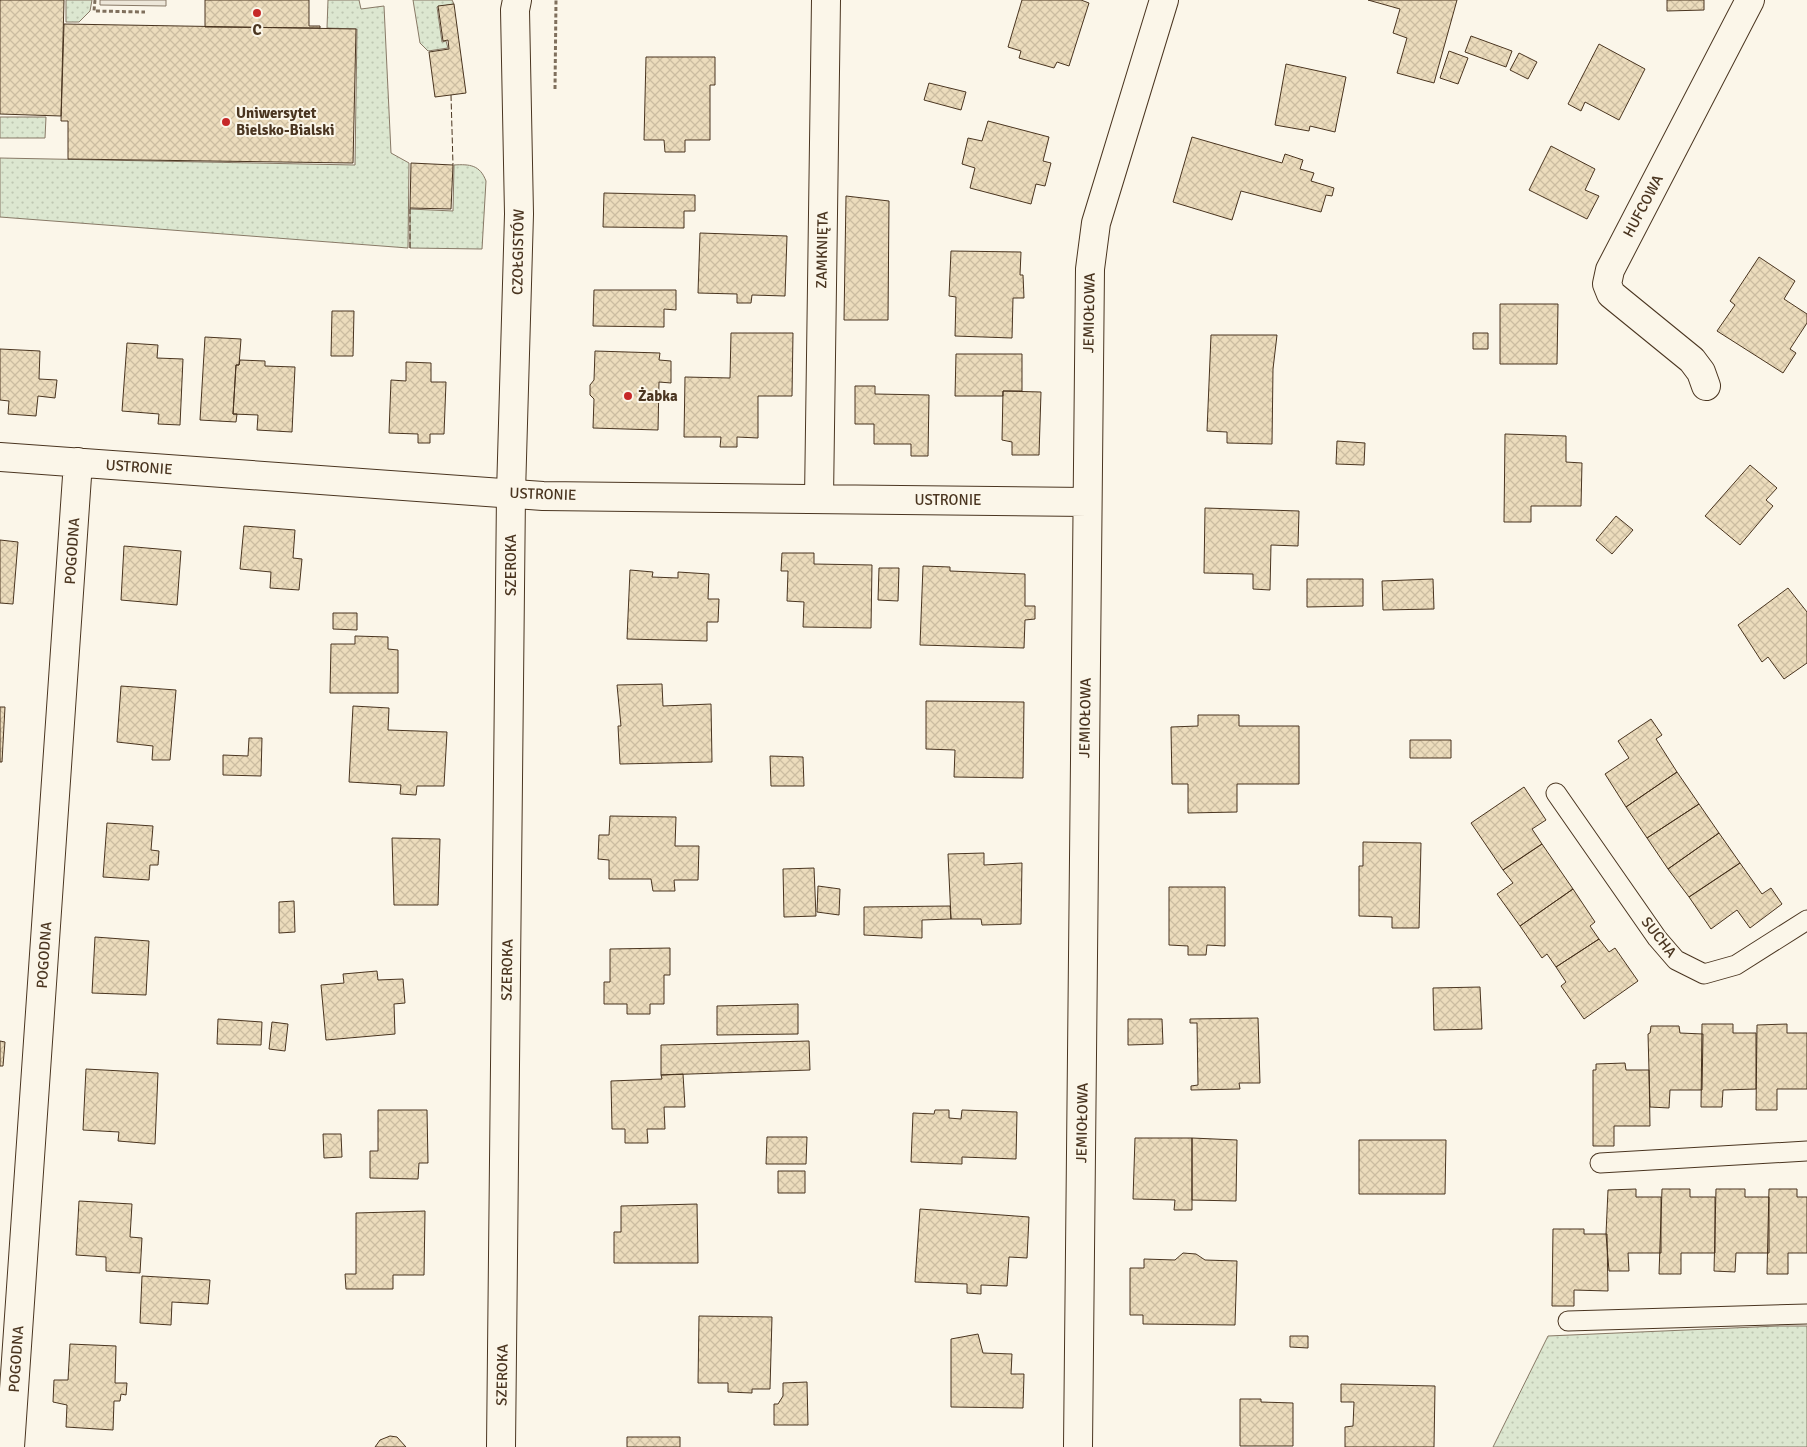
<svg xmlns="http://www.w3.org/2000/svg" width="1807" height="1447" font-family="Signika,sans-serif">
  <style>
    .grass { fill: url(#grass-dots); stroke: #887966 }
    .parking { fill: #ede7d9; stroke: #887966 }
    .building { fill: url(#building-cross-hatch); stroke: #4a3520 }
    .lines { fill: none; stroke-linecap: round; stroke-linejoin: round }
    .lane-casing { stroke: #4a3520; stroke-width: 21 }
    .street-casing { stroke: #4a3520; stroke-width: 30 }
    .secondary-casing { stroke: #4a3520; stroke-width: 30 }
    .path { stroke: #7f6f5c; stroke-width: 3; stroke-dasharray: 4 2.5; stroke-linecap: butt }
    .lane { stroke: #fbf6e9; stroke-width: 19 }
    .street { stroke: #fbf6e9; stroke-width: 28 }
    .secondary { stroke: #fbf6e9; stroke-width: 28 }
    .fence { stroke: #4a3520; stroke-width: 1; stroke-dasharray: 6 2.5; stroke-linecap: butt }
    .poi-dot { fill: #c62828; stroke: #fbf6e9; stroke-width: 2 }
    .labels { text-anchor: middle; stroke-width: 4; stroke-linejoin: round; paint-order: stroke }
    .poi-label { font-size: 15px; font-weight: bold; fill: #4a3520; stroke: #fbf6e9; text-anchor: start }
    .street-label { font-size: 15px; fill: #4a3520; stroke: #fbf6e9 }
  </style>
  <defs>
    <pattern id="grass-dots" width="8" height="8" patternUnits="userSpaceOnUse" patternTransform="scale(1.25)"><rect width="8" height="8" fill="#dce7d0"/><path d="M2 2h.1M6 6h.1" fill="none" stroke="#bec7b2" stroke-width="1.8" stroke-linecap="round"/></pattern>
    <pattern id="building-cross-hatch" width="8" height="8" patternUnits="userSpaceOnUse" patternTransform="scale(1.25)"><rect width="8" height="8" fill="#ecdcbc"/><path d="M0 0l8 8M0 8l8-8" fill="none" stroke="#ccbda1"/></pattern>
  </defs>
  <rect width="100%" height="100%" fill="#fbf6e9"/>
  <path class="grass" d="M66,0h26l-2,11 -11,11h-13z
    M328,0h31l2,9 23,-3 7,147 18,10 -1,85 -408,-31v-59l355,7 2,-136 -30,-1z
    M413,0h39l2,4 -17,3 5,35 4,-1 2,7 -20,3 -8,-8z
    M0,117h46l-1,21h-45z
    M454,165c16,-1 26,0 32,16l-4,68 -72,-1v-39l43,2z
    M1778,1326h29v121h-314l55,-111z"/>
  <path class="parking" d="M100,0h66v6l-66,-1z"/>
  <path class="building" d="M0,0h64l-3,116 -61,-2z
    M205,0h104v26h11v2l-115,-1z
    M1022,0h59l8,3 -20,63 -12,-4 -3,6 -35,-10 2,-7 -13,-4z
    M1368,0h89l-23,83 -37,-10 10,-35 -14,-5 7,-24z
    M1667,0h37v10l-37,1z
    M454,4l12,89 -31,4 -6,-45 20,-3 -1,-9 -5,1 -5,-35z
    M64,24l292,5 -3,134 -285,-4v-38h-7z
    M1471,36l41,15 -6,16 -41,-15z
    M1599,44l46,25 -26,51 -34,-18 -4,9 -13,-7z
    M1449,51l19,7 -10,26 -18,-6z
    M1519,53l18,9 -9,17 -18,-9z
    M646,57h69v28h-5v55h-25v12h-20l-1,-12h-20z
    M1286,64l60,13 -11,55 -25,-6 -1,5 -34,-6z
    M929,83l37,9 -5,18 -37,-10z
    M988,121l61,16 -6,24 8,2 -6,23 -9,-2 -5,20 -61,-16 5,-20 -13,-4 6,-26 14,3z
    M1192,137l90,26 3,-9 18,6 -3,9 14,4 -3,8 23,7 -2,8 -6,-1 -5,17 -80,-21 -9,29 -59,-18z
    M1551,146l44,23 -10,21 14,6 -12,23 -58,-29z
    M411,163l42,2 -2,44 -41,-1z
    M604,193l91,2v16h-11v17l-81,-1z
    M846,196l43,5 -1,119h-44z
    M700,233l87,3 -2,60 -33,-1 -1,8h-14v-9l-39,-1z
    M951,251l70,1 -1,23h3l1,23h-11l-1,40 -57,-2 1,-39 -7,-1z
    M1759,257l36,24 -11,18 23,15v9l-17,26 6,4 -13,20 -66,-42 18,-26 -5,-4z
    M594,290h82v20l-12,-1v18l-71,-1z
    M1500,304h58l-1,60h-57z
    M332,311h22l-1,45h-22z
    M731,333h62l-1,63h-34v42l-21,-1v10h-17l1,-10h-37l1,-60 45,1z
    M1473,333h15v16h-15z
    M1211,335h66l-4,34 -1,75 -45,-1v-11l-20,-1z
    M205,337l36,2 -2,26h-3l-3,49h4l-1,8 -36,-2z
    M127,343l31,2 -1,13 26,1 -3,66 -22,-1 1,-10 -37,-3z
    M0,349l40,2 -1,28 18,1 -2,18 -17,-2 -2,20 -28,-2 1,-13 -9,-1z
    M595,351l65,2 -1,7 12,1v22l-12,-1 -1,48 -65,-2 1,-29 -4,-4v-10l4,-5z
    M956,354h66v37h-19v5h-48z
    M240,360l25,1v5l30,1 -3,65 -35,-2 1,-15 -25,-1 3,-49h3z
    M406,362l25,1v19h15l-2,52h-14v9h-12v-9l-29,-1 2,-53 15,1z
    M855,386h20v8l54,1 -1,61h-17v-12h-37v-20h-19z
    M1003,391l38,1 -2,63h-27v-13l-10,-2z
    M1505,434l61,2v26l16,1 -1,43h-50v16h-27z
    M1337,441l28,2 -1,22 -28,-1z
    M1750,465l27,23 -11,12 7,6 -33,39 -35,-29z
    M1205,508l94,3 -1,35 -27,-1 -1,45 -17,-1v-15l-49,-1z
    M1616,516l17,14 -21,24 -16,-14z
    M244,526l51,4 -2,28 9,1 -3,31 -29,-2 1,-16 -31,-3z
    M0,540l18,2 -5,62 -13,-1z
    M124,546l57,5 -4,54 -56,-5z
    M782,553h32v11l58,1 -1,63 -68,-1 1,-25 -17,-1 1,-30h-7z
    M923,566l27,1v4l75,3v32h10v13l-10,1 -1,28 -104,-3z
    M879,568h20l-1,33 -20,-1z
    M630,570l23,2 -1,5 26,1v-6l31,2 -1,25h11l-1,23h-11v19l-80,-2z
    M1307,579h56v27l-56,1z
    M1433,579l1,30 -51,1 -1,-29z
    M1788,588l19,24v51l-23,16 -16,-22 -6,5 -24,-37z
    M333,613h24v17l-24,-1z
    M355,636l33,1v12l10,1v43h-68l1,-49h24z
    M662,684l1,22 48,-2 1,58 -92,2 -2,-38h3l-4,-41z
    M121,686l55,4 -6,70h-18l1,-14 -36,-4z
    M926,701l98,1 -1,76 -69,-1 1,-27 -29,-1z
    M353,706l36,2 -1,22 59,2 -3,54h-27l-1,9 -16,-1 1,-9 -52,-3z
    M0,707h5l-3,55h-2z
    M1198,715h41v11h60v58h-62v28l-49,1v-29h-16l-1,-57 27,-1z
    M1651,719l11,16 -6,4 21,33 -51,35 -21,-33 24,-16 -11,-17z
    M249,738h13l-1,38 -38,-1v-20l25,1z
    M1410,740h41v18h-41z
    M770,756l33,1 1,29h-33z
    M1677,772l22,32 -52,34 -21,-31z
    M1524,787l22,33 -14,9 10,15 -39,26 -32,-47z
    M1699,804l20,29 -51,36 -21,-31z
    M610,816l66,1 -1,29h24l-1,34h-24l1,11h-22l-2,-12h-42v-19l-11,-1 1,-24h10z
    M107,823l46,3 -2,24 8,1 -1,14h-8l-1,15 -46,-3z
    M1719,833l21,30 -51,34 -21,-28z
    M392,838l48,1 -2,66h-44z
    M1363,842l58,1 -2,85h-27v-11l-33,-1v-50h4z
    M1542,844l31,45 -53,37 -23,-32 16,-11 -10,-13z
    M984,853v12l38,-2 -1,61 -39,1 -1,-6h-30l-3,-65z
    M1740,863l22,31 9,-6 11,16 -32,24 -13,-18 -26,19 -22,-32z
    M814,868l2,48 -32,1 -1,-48z
    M818,886l22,3 -1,26 -22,-3z
    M1169,887h56v59l-18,-1 -1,10h-18v-9l-19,-1z
    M1573,889l22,33 -5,4 9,13 -43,28 -9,-13 -5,4 -22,-32z
    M294,901l1,31 -16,1v-31z
    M950,906l1,13 -29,1v18l-58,-3v-28z
    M95,937l54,4 -3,54 -54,-2z
    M1599,939l10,13 6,-4 23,33 -54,38 -23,-33 5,-4 -10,-15z
    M670,948v27h-6v29h-14v10h-23v-10h-23v-22h6v-33z
    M377,971l1,9 25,-1 2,24 -11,1 1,30 -69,6 -5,-55 23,-2 -1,-9z
    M1480,987l2,42 -48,1 -1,-42z
    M798,1004v30l-81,1v-29z
    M1258,1018l2,65h-21l1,6 -49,1v-4l7,-1 -1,-62h-7v-4z
    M218,1019l44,3 -1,23 -44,-1z
    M1128,1019h34l1,25 -35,1z
    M272,1022l16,2 -3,27 -16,-2z
    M1702,1024h31v9h23v56l-33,1 -1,17h-21z
    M1787,1024v9h20v56h-30v21h-21l1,-85z
    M1651,1026h28l1,7 23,1 -1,56h-32l-1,18 -19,-1 -2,-73 2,-1z
    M0,1041l5,1 -2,24h-3z
    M809,1041l1,29 -149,5v-30z
    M1625,1063l1,7h23l1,56h-36v20h-21v-76h3v-6z
    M86,1069l72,4 -3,71 -37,-3 1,-9 -36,-2z
    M683,1074l2,33h-21l1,22h-18l1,14h-23v-14h-13l-1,-48 51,-2 -1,-4z
    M378,1110h49l1,53h-9l-1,16 -48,-1v-27h8z
    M935,1110h14v8l12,1 1,-9 55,2 -1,47 -54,-2v7l-51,-2 2,-49 21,1z
    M323,1134h18l1,23 -18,1z
    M767,1137h40l-1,27h-40z
    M1135,1138h57v72h-18l1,-10 -42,-1z
    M1192,1138l45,2 -1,61 -44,-1z
    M1359,1140h87l-1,54h-86z
    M778,1171h27v22h-27z
    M1636,1189v8h25v56h-33l1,18h-20l-3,-37 2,-44z
    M1662,1189h28v8h25v56h-34v21h-22z
    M1716,1189h29v8h24v56h-33l-1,19 -21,-1z
    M1769,1189h28v8h10v56h-19v21h-21z
    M79,1201l53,3 -2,33 12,1 -2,35 -34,-2v-14l-30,-2z
    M697,1204l1,59h-84v-31h7v-26z
    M920,1209l109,8 -2,41 -18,-1 -2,29 -26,-1v9l-14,-1v-9l-52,-2z
    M425,1211l-1,64h-31v14h-47l-1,-15h11v-61z
    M1553,1229h31v5h23l1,57 -34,-1v16h-22z
    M1183,1253l13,1 9,6 32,1 -2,64 -92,-1v-9h-13v-47h14v-9l31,1z
    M142,1276l68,4 -2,24 -36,-2 -1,23 -31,-2z
    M699,1316l73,1 -2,72h-18v4l-24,-1v-9h-30z
    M978,1334l5,19 29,1 -1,20h13l-1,34 -72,-1v-68z
    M1290,1336h18v12l-18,-1z
    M70,1344l46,2 -1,37h12l-1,12 -5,-1 -1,7h-6l-1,29 -47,-3 1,-22 -14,-3 1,-22h14z
    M807,1382l1,43h-34v-21h4l5,-8v-13z
    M1341,1384l94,2 -1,61h-89v-20l8,-1 1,-24h-13z
    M1240,1399h21v3l32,1v43h-53z
    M390,1436l7,1 9,10h-31l5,-7z
    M627,1437h53v10h-53z"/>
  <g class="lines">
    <defs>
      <path id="lane" d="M1556,793l101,145 19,22 28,14 32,-9 71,-45
        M1600,1163l207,-12
        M1568,1321l239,-7"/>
      <path id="street" d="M1706,386l-5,-14 -9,-12 -81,-66 -4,-10 3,-14 140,-270
        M0,457l543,39 544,6
        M819,499l7,-499
        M10,1447l68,-985
        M1078,1447l12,-1178 6,-46 68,-223"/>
      <path id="secondary" d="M501,1447l10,-954 8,-279 -4,-204 2,-10"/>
    </defs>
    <use href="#lane" class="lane-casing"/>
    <use href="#street" class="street-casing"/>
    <use href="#secondary" class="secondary-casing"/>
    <path class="path" d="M95,0l-1,11 51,1
      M555,89l1,-89"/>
    <use href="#lane" class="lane"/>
    <use href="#street" class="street"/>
    <use href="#secondary" class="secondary"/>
    <path class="fence" d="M451,95l2,70
      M410,208v40"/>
  </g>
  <g class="poi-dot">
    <circle cx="257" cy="13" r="5"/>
    <circle cx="226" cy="122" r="5"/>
    <circle cx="628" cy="396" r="5"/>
  </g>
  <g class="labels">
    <g class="poi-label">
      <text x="257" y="35" text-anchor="middle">C</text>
      <text x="236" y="118">Uniwersytet<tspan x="236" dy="17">Bielsko-Bialski</tspan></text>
      <text x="638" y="401">Żabka</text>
    </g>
    <g class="street-label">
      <text transform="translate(1643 206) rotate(-62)" y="5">HUFCOWA</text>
      <text transform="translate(822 250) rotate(-89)" y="5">ZAMKNIĘTA</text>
      <text transform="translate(518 252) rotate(-89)" y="5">CZOŁGISTÓW</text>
      <text transform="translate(1089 313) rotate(-89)" y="5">JEMIOŁOWA</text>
      <text transform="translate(139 467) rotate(4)" y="5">USTRONIE</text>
      <text transform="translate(543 494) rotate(2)" y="5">USTRONIE</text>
      <text x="948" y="505">USTRONIE</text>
      <text transform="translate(72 551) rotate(-86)" y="5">POGODNA</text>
      <text transform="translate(511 565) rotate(-90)" y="5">SZEROKA</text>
      <text transform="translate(1085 718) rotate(-89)" y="5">JEMIOŁOWA</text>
      <text transform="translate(1659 937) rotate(52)" y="5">SUCHA</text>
      <text transform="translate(44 955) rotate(-86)" y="5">POGODNA</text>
      <text transform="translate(507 970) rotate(-89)" y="5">SZEROKA</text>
      <text transform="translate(1082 1123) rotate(-89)" y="5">JEMIOŁOWA</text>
      <text transform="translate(16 1359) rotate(-86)" y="5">POGODNA</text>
      <text transform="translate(502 1375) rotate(-89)" y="5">SZEROKA</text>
    </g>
  </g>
</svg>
